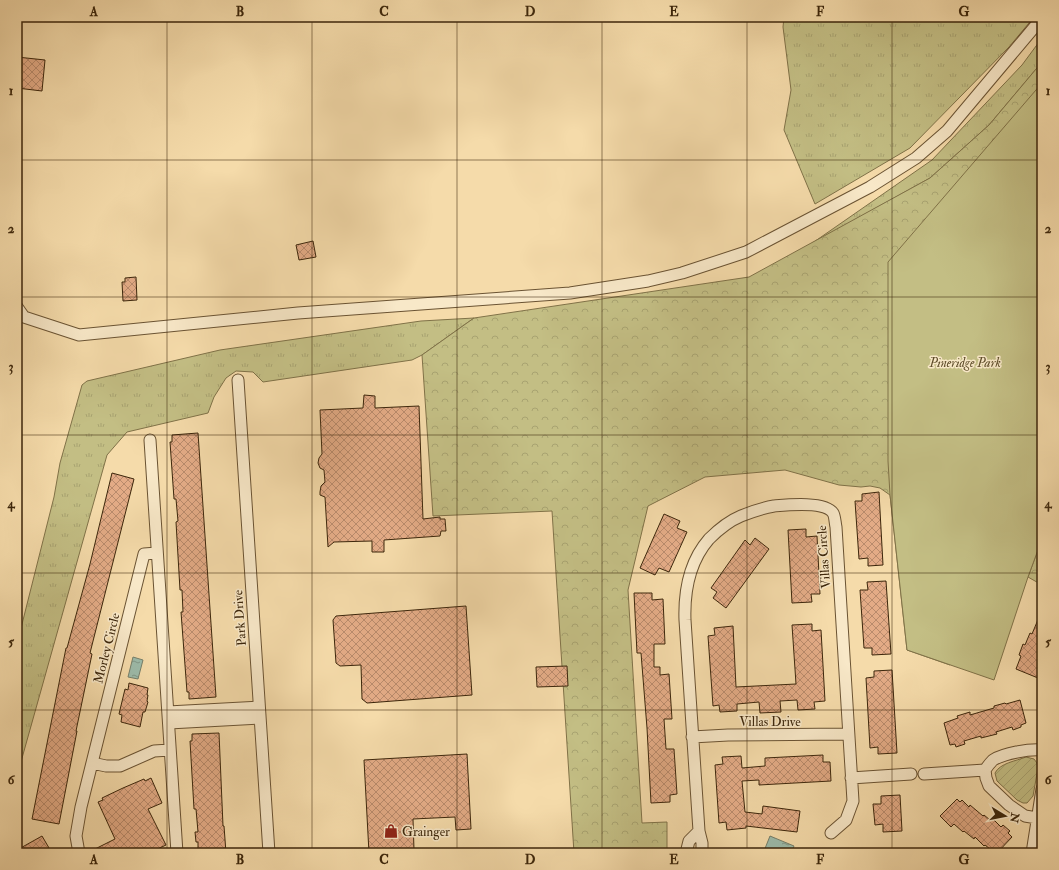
<svg xmlns="http://www.w3.org/2000/svg" width="1059" height="870" font-family="'IM FELL Double Pica',serif">
  <style>
    .grass { fill: url(#grass-tufts); stroke: #807248 }
    .forest { fill: url(#forest-crowns); stroke: #807248 }
    .park { fill: #c3be84; stroke: #807248 }
    .garden { fill: url(#garden-furrows); stroke: #807248 }
    .water { fill: url(#water-ripples); stroke: #767f6a }
    .building { fill: url(#building-cross-hatch); stroke: #3c260b }
    .lines { fill: none; stroke-linecap: round; stroke-linejoin: round }
    .minor-casing { stroke: #6a5333; stroke-width: 13 }
    .minor { stroke: #f8e8c8; stroke-width: 11 }
    .grid { fill: none; stroke: #3c260b; stroke-width: 1; stroke-opacity: 0.55 }
    .labels { text-anchor: middle; stroke-width: 3; stroke-linejoin: round; paint-order: stroke }
    .park-label { font-size: 13px; font-style: italic; fill: #5e4c29; stroke: #f8e8c8 }
    .street-label { font-size: 13px; fill: #3c260b; stroke: #f8e8c8 }
    .poi-label { font-size: 13px; fill: #3c260b; stroke: #f8e8c8; text-anchor: start }
    .neatline { fill: none; stroke: #3c260b; stroke-width: 1.5 }
    .grid-label { font-size: 13px; text-anchor: middle; font-weight: bold; fill: #3c260b }
  </style>
  <defs>
    <pattern id="grass-tufts" width="24" height="20" patternUnits="userSpaceOnUse"><rect width="24" height="20" fill="#c3be84"/><path d="M3 7l-1-3M5 7V3M7 7l1-3M15 17l-1-3M17 17v-4M19 17l1-3" fill="none" stroke="#a8a371"/></pattern>
    <pattern id="forest-crowns" width="20" height="18" patternUnits="userSpaceOnUse"><rect width="20" height="18" fill="#c3be84"/><path d="M2 6a3 3 0 1 1 6 0M12 15a3 3 0 1 1 6 0" fill="none" stroke="#a8a371"/></pattern>
    <pattern id="garden-furrows" width="10" height="10" patternUnits="userSpaceOnUse"><rect width="10" height="10" fill="#c3be84"/><path d="M-1 1l2-2M0 10L10 0M9 11l2-2" fill="none" stroke="#a8a371"/></pattern>
    <pattern id="water-ripples" width="26" height="14" patternUnits="userSpaceOnUse"><rect width="26" height="14" fill="#9cbbaa"/><path d="M2 4q2-2 4 0t4 0M15 11q2-2 4 0t4 0" fill="none" stroke="#809889"/></pattern>
    <pattern id="building-cross-hatch" width="8" height="8" patternUnits="userSpaceOnUse"><rect width="8" height="8" fill="#e3ab86"/><path d="M0 0l8 8M0 8l8-8" fill="none" stroke="#b98b6c"/></pattern>
  </defs>
  <rect width="100%" height="100%" fill="#f5dbaa"/>
  <filter id="stains"><feTurbulence type="fractalNoise" baseFrequency=".005" numOctaves="4"/><feColorMatrix values="0 0 0 0 .2 0 0 0 0 .09 0 0 0 0 .02 0 0 0 .5 -.17"/></filter>
  <radialGradient id="worn" r=".72"><stop offset=".6" stop-color="#630" stop-opacity="0"/><stop offset="1" stop-color="#630" stop-opacity=".3"/></radialGradient>
  <path class="grass" d="M784,17h250l-25,30 -99,101 -95,56 -31,-74 7,-40 -8,-63z
    M1042,38v24l-53,63 -59,53 -119,66 121,-84 90,-95z
    M474,318l-52,37 -10,5 -149,22 -10,-10 -17,-1 -10,7 -12,19 -6,16 -81,19 -20,23 -90,321v-132l37,-147 6,-34 22,-78 5,-4 133,-31 201,-29z"/>
  <path class="forest" d="M1042,62v384l-92,219 -43,-15 -17,-155 -10,-7 -10,-2 -9,1 -22,-2 -54,-15 -80,7 -57,29 -20,84 14,233 25,-1v31h-93l-22,-342 -119,5 -11,-161 52,-37 275,-41 181,-99 59,-53z
    M1042,539v46l-14,-8z"/>
  <path class="park" d="M1042,83v456l-14,38 -34,103 -87,-30 -17,-155 -2,-34v-199z"/>
  <path class="garden" d="M1026,757l8,2 3,4 1,5 -5,28 -6,7h-4l-6,-3 -20,-19 -2,-8c5,-10 21,-12 31,-16z"/>
  <path class="water" d="M133,657l10,3 -5,19 -10,-2z
    M770,836l24,10 -3,7h-22l-5,-2z"/>
  <path class="building" d="M17,57l28,3 -3,31 -25,-3z
    M313,241l3,16 -17,3 -3,-15z
    M136,277l1,23 -14,1 -1,-19h3v-4z
    M364,395l11,1v12l44,-2 4,113 17,-2v2h5l1,12h-5l-1,5 -56,4v12h-12v-11l-38,1 -6,5 -3,-50 -5,-2v-3l1,-6 4,-4 -1,-12 -4,-2 -2,-5 1,-5 3,-4 -2,-44 43,-2z
    M198,433l18,264 -27,2v-7h-2l-6,-80h2l-1,-22h-2l-4,-68 2,-1 -2,-22h-2l-4,-57h2v-7z
    M112,473l22,6 -44,174 2,1 -16,77h1l-18,93 -27,-5 34,-171h1l23,-84z
    M879,492l4,73 -15,1v-8l-9,1 -4,-58h7v-7z
    M664,514l16,7 -3,7 10,4 -18,40 -10,-4 -4,7 -15,-7z
    M806,529v8l11,-1 3,58h-9l1,8 -20,1 -4,-73z
    M755,538l14,11 -43,59 -13,-10 4,-6 -6,-4 34,-48 5,5z
    M886,581l5,73 -19,1v-7h-8l-4,-58h8l-1,-8z
    M634,593h18v7l11,-1 2,45h-11v23h6v8l9,-1 3,45h-8l2,30h8l3,45 -7,1v7l-19,1 -4,-75 -6,-75h-4z
    M466,606l6,89 -105,8 -5,-4 -1,-34 -21,1 -4,-3 -3,-43 3,-4z
    M1042,610v64h-2l-2,4 -22,-9 5,-13 -2,-1 4,-11 2,1 5,-12 2,1z
    M812,624v7l9,-1 4,71 -11,1 1,7 -17,1 -1,-10 -17,1 1,11 -21,1 -1,-11 -22,2v7l-17,1 -1,-7 -6,1 -5,-70 7,-1 -1,-7 19,-2 3,61 60,-3 -4,-59z
    M567,666l1,20 -31,1 -1,-20z
    M892,670l5,83 -19,1v-7l-8,1 -4,-70 8,-1v-6z
    M129,683l19,5 -1,7h1l-1,6 1,1 -3,10h-2l-3,15 -19,-5 1,-7 -3,-1 6,-25 3,1z
    M1020,700l6,23 -5,2v2l-8,3 -1,-3 -16,5 1,2 -16,4v-2l-17,5 1,3 -9,3 -1,-3 -5,1 -6,-22 14,-5 -1,-2 13,-4v3l24,-7v-2l11,-3 1,1z
    M219,733l4,93h1l2,27h-28v-11h-2l-1,-10h3l-2,-23h-2l-4,-68h2v-7z
    M467,754l4,75 -15,1 -1,-13 -42,2 1,31 -45,3 -5,-93z
    M823,755v7h7l1,19 -72,4v-5l-17,1 3,31 17,2 1,-8 37,5 -3,21 -51,-6v2l-19,2 -1,-8 -7,1 -4,-58 8,-1 -1,-7 19,-1 1,12 23,-2v-8z
    M151,778l11,25 -14,6 18,36 -17,8h-62l28,-14 -17,-37 5,-2 -1,-2 21,-10 21,-9 1,2z
    M900,795l2,36 -19,1v-8l-8,1 -2,-21h8v-8z
    M957,799l3,3 2,-2 7,7 1,-2 13,11 1,-1 6,5 2,-2 9,9 2,-2 7,6 -2,2 4,4 -15,16h-2l-10,-8 -1,1 -9,-9 -1,2 -10,-8 -1,1 -9,-8 -3,3 -11,-11z
    M42,836l10,17h-35v-3z"/>
  <g class="lines">
    <defs>
      <path id="minor" d="M17,18v-1
        M17,307l7,10 55,18 219,-22 272,-20 78,-12 34,-8 64,-21 124,-65 46,-29 31,-27 95,-113
        M238,380l31,473
        M150,440l27,413
        M168,712l91,-5
        M169,723l91,-5
        M692,737l36,-2 120,-1
        M92,763l14,3h14l34,-15 16,-1
        M924,774l61,-4
        M851,778l60,-4
        M1037,818l-12,-2 -16,-11 -20,-19 -3,-8 -1,-8c2,-3 5,-7 8,-10 12,-7 35,-11 49,-10
        M79,853l-3,-17 5,-29 63,-253 13,-1
        M686,853l3,-12 10,-10
        M702,853v-10l-3,-12 -14,-211c-1,-29 4,-58 24,-81 9,-9 20,-18 32,-23 10,-4 22,-8 33,-10 12,-1 51,-5 59,7 2,3 2,10 3,14l17,274 -7,19 -15,13
        M1032,853l10,-64"/>
    </defs>
    <use href="#minor" class="minor-casing"/>
    <use href="#minor" class="minor"/>
  </g>
  <path class="grid" d="M167,17v836M312,17v836M457,17v836M602,17v836M747,17v836M892,17v836M17,160h1025M17,297h1025M17,435h1025M17,573h1025M17,710h1025"/>
  <defs>
    <symbol id="shop-bare" viewBox="-9 -9 18 18"><path d="M-5-2.5h2.3a2.7 3.5 0 0 1 5.4 0H5L5.5 6h-11ZM-1.5-2.5h3a1.5 2.3 0 0 0-3 0Z" fill="#8f2418" stroke="#f8e8c8" stroke-width="2.5" paint-order="stroke"/></symbol>
  </defs>
  <g fill-rule="evenodd">
    <use href="#shop-bare" x="381" y="821" width="20" height="20"/>
  </g>
  <g class="labels">
    <g class="park-label">
      <text x="965" y="367">Pineridge Park</text>
    </g>
    <g class="street-label">
      <text transform="translate(823 557) rotate(-94)" y="5">Villas Circle</text>
      <text transform="translate(239 618) rotate(-94)" y="5">Park Drive</text>
      <text transform="translate(106 648) rotate(-76)" y="5">Morley Circle</text>
      <text x="770" y="726">Villas Drive</text>
    </g>
    <g class="poi-label">
      <text x="402" y="836">Grainger</text>
    </g>
  </g>
  <rect width="1059" height="870" fill="none" stroke="#f5dbaa" stroke-width="44"/>
  <g transform="translate(1005 816) rotate(100)" stroke="#f8e8c8" stroke-width="3" paint-order="stroke">
  <path d="M0-3L7 15L0 10L-7 15Z" fill="#3c260b"/>
  <text y="-6" font-size="11" font-weight="bold" text-anchor="middle" fill="#3c260b">N</text>
  </g>
  <rect x="22" y="22" width="1015" height="826" class="neatline"/>
  <g class="grid-label">
    <text x="94" y="16">A</text>
    <text x="240" y="16">B</text>
    <text x="384" y="16">C</text>
    <text x="530" y="16">D</text>
    <text x="674" y="16">E</text>
    <text x="820" y="16">F</text>
    <text x="964" y="16">G</text>
    <text x="11" y="95">1</text>
    <text x="1048" y="95">1</text>
    <text x="11" y="233">2</text>
    <text x="1048" y="233">2</text>
    <text x="11" y="371">3</text>
    <text x="1048" y="371">3</text>
    <text x="11" y="508">4</text>
    <text x="1048" y="508">4</text>
    <text x="11" y="646">5</text>
    <text x="1048" y="646">5</text>
    <text x="11" y="784">6</text>
    <text x="1048" y="784">6</text>
    <text x="94" y="864">A</text>
    <text x="240" y="864">B</text>
    <text x="384" y="864">C</text>
    <text x="530" y="864">D</text>
    <text x="674" y="864">E</text>
    <text x="820" y="864">F</text>
    <text x="964" y="864">G</text>
  </g>
  <rect width="100%" height="100%" filter="url(#stains)"/>
  <rect width="100%" height="100%" fill="url(#worn)"/>
</svg>
